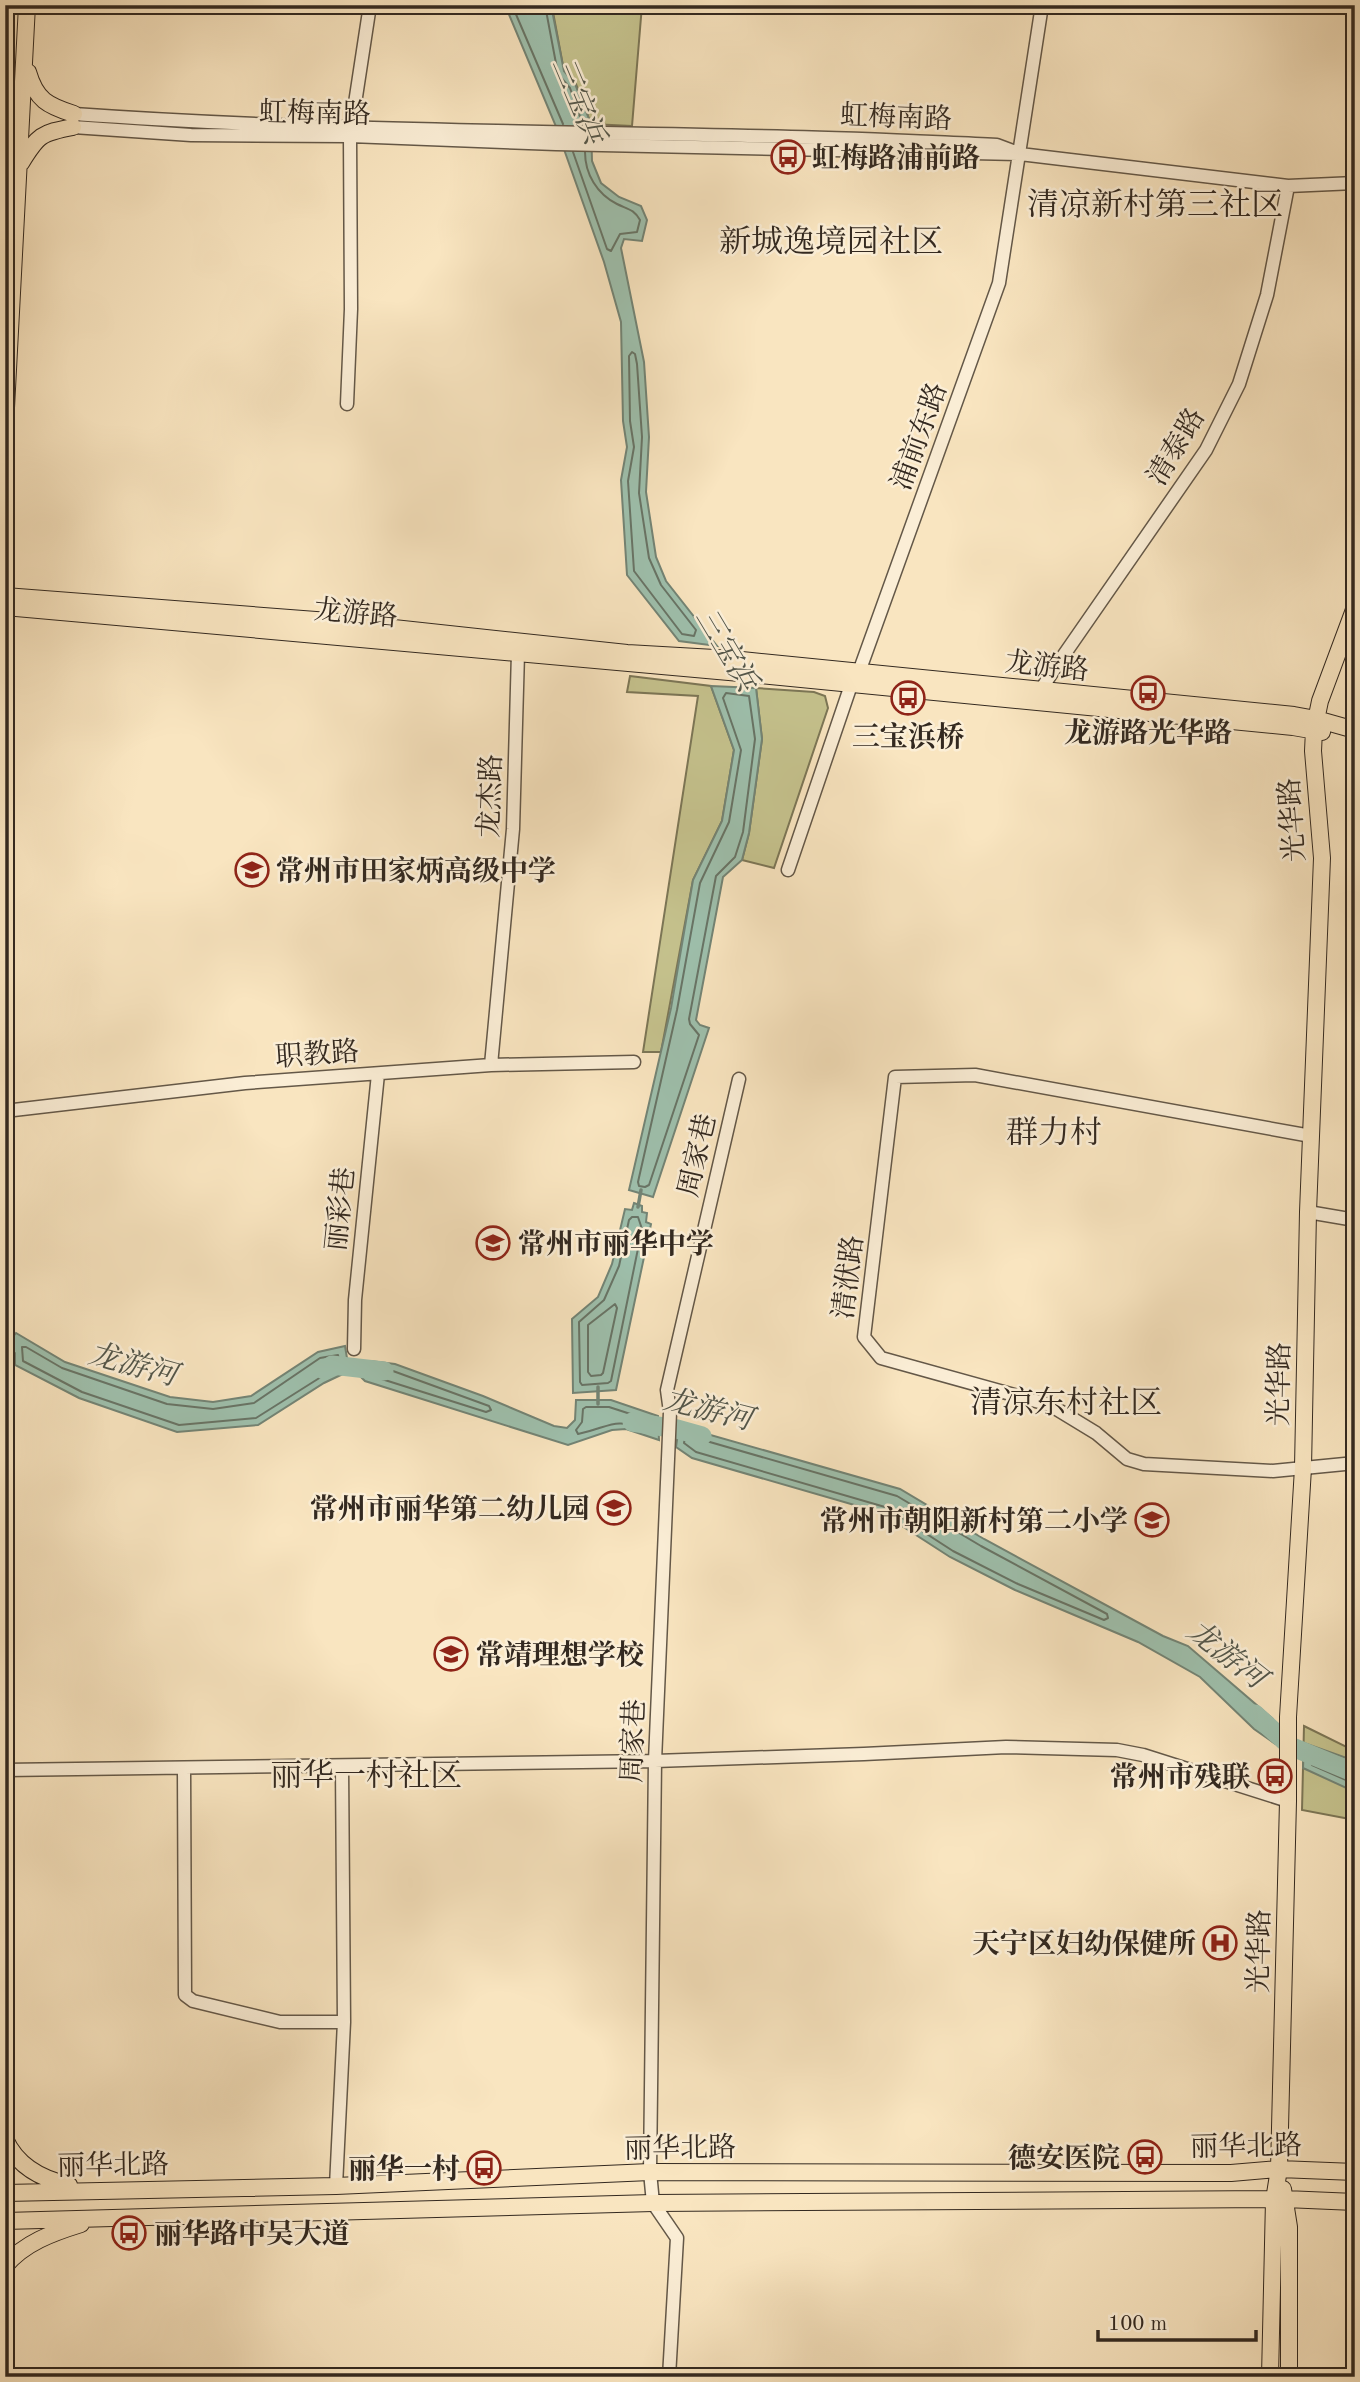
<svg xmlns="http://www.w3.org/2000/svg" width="1360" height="2382" font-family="'Old Standard TT','Noto Serif SC',serif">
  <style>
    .green { fill: #c5c28d; stroke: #7c7656; stroke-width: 2 }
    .water { fill: #9ec0ad; stroke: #738475; stroke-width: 2 }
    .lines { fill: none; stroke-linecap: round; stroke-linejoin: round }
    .shore { stroke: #687466; stroke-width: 2 }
    .stream { stroke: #738475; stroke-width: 3.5 }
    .river { stroke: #9ec0ad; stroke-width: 19 }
    .minor-casing { stroke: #645848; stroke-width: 15 }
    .major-casing { stroke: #332920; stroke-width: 18 }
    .minor { stroke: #fbeed6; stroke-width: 12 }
    .major { stroke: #f9e5c0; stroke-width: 16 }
    .labels { text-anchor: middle; stroke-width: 5; stroke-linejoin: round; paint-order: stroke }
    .street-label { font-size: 28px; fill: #332920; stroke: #fbeed6 }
    .poi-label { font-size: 28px; font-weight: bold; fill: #332920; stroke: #fbeed6; text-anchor: end }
    .water-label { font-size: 30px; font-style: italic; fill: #53564a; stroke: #fbeed6 }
    .quarter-label { font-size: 32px; fill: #332920; stroke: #fbeed6 }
  </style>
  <rect width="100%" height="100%" fill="#f9e5c0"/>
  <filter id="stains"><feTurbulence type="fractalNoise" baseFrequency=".00286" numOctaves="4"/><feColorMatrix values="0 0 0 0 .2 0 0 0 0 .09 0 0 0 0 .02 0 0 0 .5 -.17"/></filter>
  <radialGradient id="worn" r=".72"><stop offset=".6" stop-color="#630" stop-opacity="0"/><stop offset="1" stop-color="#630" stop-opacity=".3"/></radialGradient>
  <path class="green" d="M576,5h66l-10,121 -41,-2 -15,-40 -12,-13 -11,-59 23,-2z
    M630,676l81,10 23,64 -12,71 -29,59 -32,172h-18l55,-356 -71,-4z
    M756,688l58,4 11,4 3,12 -54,160 -32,-8 7,-27 13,-94z
    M1304,1726l51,25v69l-53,-10z"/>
  <path class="water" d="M505,5h46l13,66 11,13 16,40 1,37 9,22 18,14 22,9 6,14 -5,21 -18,-2 -3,9 23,114 5,75 -3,55 10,65 10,24 51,65 -38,-5 -52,-66 -6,-95 6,-33 -4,-26 -2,-99 -17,-60 -49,-138z
    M711,686l45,2 6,51 -13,94 -7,27 -19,17 -27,143 4,5 9,3 -56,169 -24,-7 42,-182 22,-128 29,-59 12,-71z
    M634,1203l8,3v6l5,1 -1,9 5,2 -35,166 -43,3 -1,-74 26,-22 14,-33 13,-55 7,1z
    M5,1333l7,5 4,-5 49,29 105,35 43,5 38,-6 67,-44 27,-6 2,12v14l-23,11 -66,42 -81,7 -98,-34 -64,-33v-12l-10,-5z
    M370,1361l25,3 88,32 71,30 13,2 8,-8 1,-20h35l47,16 1,24 -33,-11 -14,1 -44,15 -203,-64 -8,-8 1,-11z
    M679,1426l221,63 84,50 179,97 25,10 85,73 1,24 -20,-14 -54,-52 -62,-35 -123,-52 -65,-33 -68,-44 -190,-55 -16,-11z
    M1304,1743l51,18v31l-52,-24z"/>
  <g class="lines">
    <path class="shore" d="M512,5l51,119
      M545,5l13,69 12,14 13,37
      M573,152l34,97 4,2 9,-17 17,-2 3,-12c-6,-11 -13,-11 -23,-16 -20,-10 -32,-30 -32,-52
      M632,352l3,2 2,10 5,73 -3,56 10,65 12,27 35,45 -2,6 -12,-2 -48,-63 -6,-90 6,-34 -4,-26 -1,-65z
      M726,693l23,3 6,43 -12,93 -8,25 -19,19 -27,143 1,5 9,11 -50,150 -4,2 -6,-1 -1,-4 39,-172 23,-127 29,-61 12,-72 -18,-52z
      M632,1217h6l4,12 -31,152 -3,2 -26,2 -2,-3 -1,-60 25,-22 15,-34 10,-46z
      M615,1304l2,4 -14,65 -2,2 -10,1 -3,-4v-47z
      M22,1347h4l36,21 105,36 46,5 41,-6 66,-45 18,-3 2,10 -84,53 -77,7 -97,-33 -59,-31z
      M370,1368l23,3 96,35 2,4 -5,2 -117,-37 -3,-4z
      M586,1407h23l40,13 2,6 -3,3c-38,-12 -36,-2 -70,5l-2,-4 6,-8 1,-13z
      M689,1436l208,60 84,50 126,68 1,4 -4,2 -86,-36 -65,-33 -68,-44 -189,-55 -12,-9 1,-5z
      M1355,1767l-40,-13 -4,3 1,8 43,19"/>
    <path class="stream" d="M638,1207l3,-17
      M598,1387v17"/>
    <path class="river" d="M324,1370l8,-5 52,6
      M632,1422l45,7 25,7
      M1255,1714l35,32 65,27"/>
    <defs>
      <path id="minor" d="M74,114c239,17 478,17 717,23 68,1 137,5 206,8l16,6
        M73,127l118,8 159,1 206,8 464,10 268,32 67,-3
        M347,404l4,-95 -1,-173 20,-131
        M1039,698l1,-7 19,-29 147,-212 33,-66 28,-89 21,-109
        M788,870l63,-185 8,-13 140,-389 43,-278
        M491,1065l22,-236 5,-176
        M5,1111l240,-28 246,-18 143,-3
        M1311,1136l-336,-61 -80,2 -31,260 17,21 169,47 46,28 31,26 17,5 129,7 82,-8
        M1308,1212l47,8
        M354,1349l1,-49 23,-226
        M184,1769l1,226 8,6 87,21h64
        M5,1770l650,-9 209,-7 142,-7 111,3 26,5 145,46
        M336,2186l8,-164 -2,-256
        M669,2377l8,-139 -24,-35 -3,-31 5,-411 13,-302 2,-47 -3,-22 72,-311"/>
      <path id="major" d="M28,72c8,28 20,34 46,42
        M21,163c17,-28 20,-30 52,-36
        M5,427l22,-422
        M5,596l324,25 298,32 105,6 562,56 22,4 39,11
        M5,607l735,66 553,54 29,5
        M5,2139c12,27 36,40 64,46
        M1283,2189l6,38v150
        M5,2193l331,-7 314,-14 581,1 48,-4 76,3
        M5,2221l648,-18 632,-4 70,3
        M5,2266c19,-23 47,-33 76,-42
        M1270,2377l4,-177 5,-31 9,-368v-84l15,-249 5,-256 14,-354 -9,-107 1,-21 6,-29 35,-94"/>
    </defs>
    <use href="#minor" class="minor-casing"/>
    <use href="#major" class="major-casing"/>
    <use href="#minor" class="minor"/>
    <use href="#major" class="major"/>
  </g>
  <defs>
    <symbol id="bus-ring" viewBox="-11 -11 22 22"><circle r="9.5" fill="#fbeed6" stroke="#8f2418" stroke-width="1.5"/><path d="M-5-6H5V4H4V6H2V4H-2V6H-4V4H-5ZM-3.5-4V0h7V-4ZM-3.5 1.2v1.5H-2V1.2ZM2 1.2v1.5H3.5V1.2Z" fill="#8f2418"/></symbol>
    <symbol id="school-ring" viewBox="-11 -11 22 22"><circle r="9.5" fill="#fbeed6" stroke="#8f2418" stroke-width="1.5"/><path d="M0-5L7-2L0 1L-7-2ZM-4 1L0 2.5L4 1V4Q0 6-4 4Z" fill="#8f2418"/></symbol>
    <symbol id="hospital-ring" viewBox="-11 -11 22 22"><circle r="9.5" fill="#fbeed6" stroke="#8f2418" stroke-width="1.5"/><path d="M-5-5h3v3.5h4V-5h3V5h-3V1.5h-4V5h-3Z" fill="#8f2418"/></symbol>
  </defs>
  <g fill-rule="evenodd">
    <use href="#bus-ring" x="769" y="138" width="38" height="38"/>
    <use href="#bus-ring" x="1129" y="674" width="38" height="38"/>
    <use href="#bus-ring" x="889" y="679" width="38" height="38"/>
    <use href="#school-ring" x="233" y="851" width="38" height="38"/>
    <use href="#school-ring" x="474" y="1224" width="38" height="38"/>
    <use href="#school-ring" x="595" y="1489" width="38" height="38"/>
    <use href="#school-ring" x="1133" y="1501" width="38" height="38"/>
    <use href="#school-ring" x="432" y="1635" width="38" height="38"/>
    <use href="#bus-ring" x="1256" y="1757" width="38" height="38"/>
    <use href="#hospital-ring" x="1201" y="1924" width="38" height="38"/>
    <use href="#bus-ring" x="1126" y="2138" width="38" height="38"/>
    <use href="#bus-ring" x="465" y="2149" width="38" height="38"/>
    <use href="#bus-ring" x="110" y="2214" width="38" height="38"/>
  </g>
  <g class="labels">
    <g class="street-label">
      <text transform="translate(315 112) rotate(1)" y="10">虹梅南路</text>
      <text transform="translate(896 116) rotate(2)" y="10">虹梅南路</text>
      <text transform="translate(918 436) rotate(-70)" y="10">浦前东路</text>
      <text transform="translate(1175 446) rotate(-59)" y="10">清泰路</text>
      <text transform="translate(356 612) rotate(5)" y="10">龙游路</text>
      <text transform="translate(1047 665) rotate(6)" y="10">龙游路</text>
      <text transform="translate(489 796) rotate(-88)" y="10">龙杰路</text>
      <text transform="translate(1291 820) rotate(-94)" y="10">光华路</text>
      <text transform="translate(317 1053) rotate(-4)" y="10">职教路</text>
      <text transform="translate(696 1155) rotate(-77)" y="10">周家巷</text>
      <text transform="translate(339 1209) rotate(-84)" y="10">丽彩巷</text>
      <text transform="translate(847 1277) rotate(-83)" y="10">清洑路</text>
      <text transform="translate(1278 1384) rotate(-89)" y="10">光华路</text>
      <text transform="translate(632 1741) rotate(-88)" y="10">周家巷</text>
      <text transform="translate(1258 1951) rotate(-89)" y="10">光华路</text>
      <text transform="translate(1246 2145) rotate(-1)" y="10">丽华北路</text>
      <text transform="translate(680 2147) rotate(-1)" y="10">丽华北路</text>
      <text transform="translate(113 2164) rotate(-1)" y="10">丽华北路</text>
    </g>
    <g class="poi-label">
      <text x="812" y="167" text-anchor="start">虹梅路浦前路</text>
      <text x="1148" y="742" text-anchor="middle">龙游路光华路</text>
      <text x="908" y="746" text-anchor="middle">三宝浜桥</text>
      <text x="276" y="880" text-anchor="start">常州市田家炳高级中学</text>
      <text x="518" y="1253" text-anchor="start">常州市丽华中学</text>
      <text x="590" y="1518">常州市丽华第二幼儿园</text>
      <text x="1128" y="1530">常州市朝阳新村第二小学</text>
      <text x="476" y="1664" text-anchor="start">常靖理想学校</text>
      <text x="1250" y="1786">常州市残联</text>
      <text x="1196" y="1953">天宁区妇幼保健所</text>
      <text x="1120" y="2167">德安医院</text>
      <text x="460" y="2178">丽华一村</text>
      <text x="154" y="2243" text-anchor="start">丽华路中吴大道</text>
    </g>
    <g class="water-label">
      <text transform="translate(579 100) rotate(67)" y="10">三宝浜</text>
      <text transform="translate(727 649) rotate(59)" y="10">三宝浜</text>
      <text transform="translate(133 1364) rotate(15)" y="10">龙游河</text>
      <text transform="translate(708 1409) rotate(14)" y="10">龙游河</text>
      <text transform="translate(1227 1654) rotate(38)" y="10">龙游河</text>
    </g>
    <g class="quarter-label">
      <text x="1155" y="215">清凉新村第三社区</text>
      <text x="831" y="252">新城逸境园社区</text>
      <text x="1054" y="1143">群力村</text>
      <text x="1066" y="1413">清凉东村社区</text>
      <text x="366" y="1786">丽华一村社区</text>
    </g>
  </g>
  <rect width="1360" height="2382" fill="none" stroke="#f9e5c0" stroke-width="28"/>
  <rect x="7" y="7" width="1346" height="2368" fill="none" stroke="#332920" stroke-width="3.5"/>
  <rect x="14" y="14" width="1332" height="2354" fill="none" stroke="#332920" stroke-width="2"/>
  <path d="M1098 2330v10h158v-10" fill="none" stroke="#332920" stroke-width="3.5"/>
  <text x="1108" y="2330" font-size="21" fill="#332920" stroke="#fbeed6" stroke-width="5" paint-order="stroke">100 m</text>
  <rect width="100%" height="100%" filter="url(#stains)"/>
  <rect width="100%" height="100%" fill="url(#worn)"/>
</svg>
